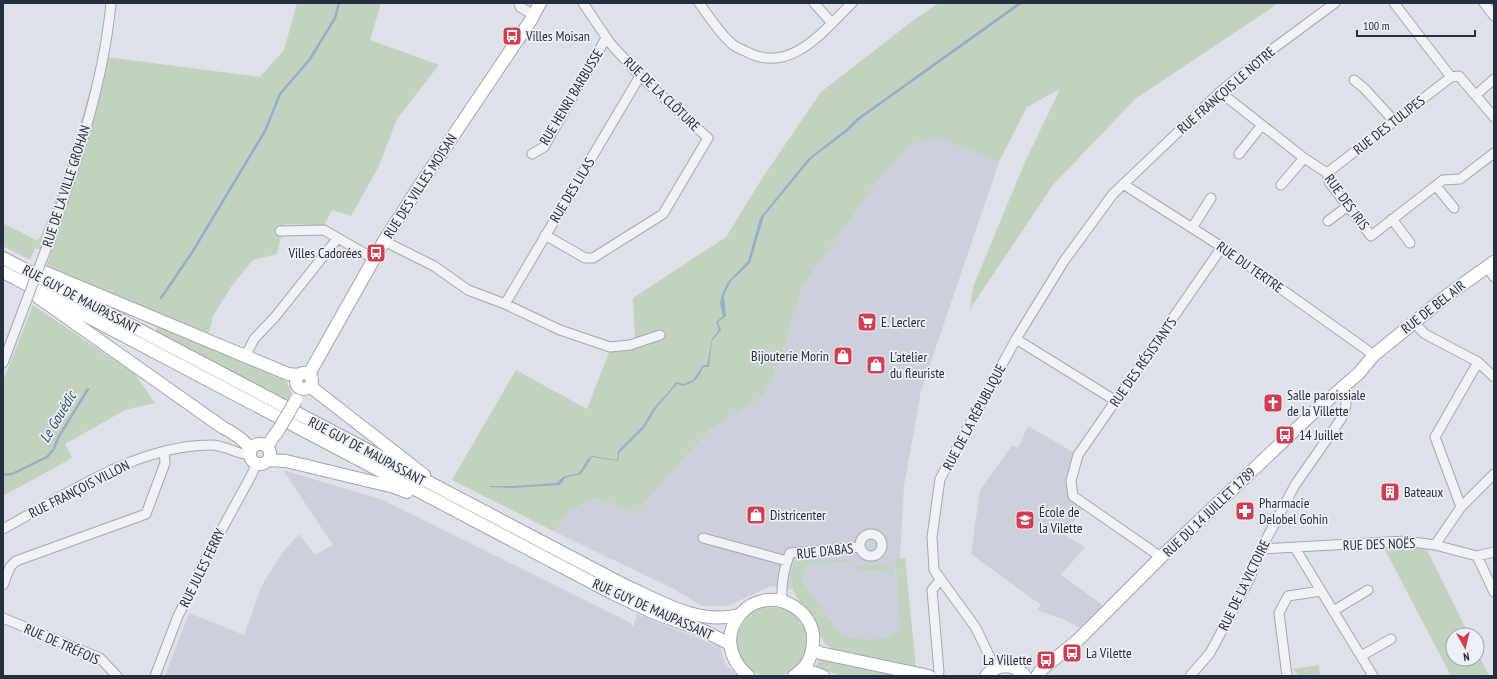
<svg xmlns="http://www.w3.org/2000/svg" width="1497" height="679" font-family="'PT Sans Narrow',sans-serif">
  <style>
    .built { fill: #ccd0da }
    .green { fill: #c3d2be }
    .water { fill: #97aeca }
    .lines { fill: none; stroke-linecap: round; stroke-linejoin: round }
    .stream { stroke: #97aeca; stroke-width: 2.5 }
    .minor-casing { stroke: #a3a8b2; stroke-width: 11 }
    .major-casing { stroke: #9da5b4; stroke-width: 14 }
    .minor { stroke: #f0f2f6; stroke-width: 9 }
    .major { stroke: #fff; stroke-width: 12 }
    .minor-bridge-casing { stroke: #a3a8b2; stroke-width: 11; stroke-linecap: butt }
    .major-bridge-casing { stroke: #9da5b4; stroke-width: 14; stroke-linecap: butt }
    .minor-bridge { stroke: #f0f2f6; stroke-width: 9 }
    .major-bridge { stroke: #fff; stroke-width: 12 }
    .labels { text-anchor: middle; stroke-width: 3.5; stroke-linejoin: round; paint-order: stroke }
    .poi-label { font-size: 14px; fill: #262f3f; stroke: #edf0f6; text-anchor: start }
    .street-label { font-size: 14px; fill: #262f3f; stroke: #edf0f6 }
    .water-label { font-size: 15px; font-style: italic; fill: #2f4d74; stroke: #edf0f6 }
  </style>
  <rect width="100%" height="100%" fill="#dee1e8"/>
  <path class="built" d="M935,137l64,25 -78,229 -17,95 -4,71 9,99 -69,-14 -39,-51 -30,-5 -43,20h-26l-28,-17 -119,-57 13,-21 31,-13 37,16 29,-35 46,-50 19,-13 52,-62 20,-67 77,-108 31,-33z
    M1028,426l50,29 -5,40 13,10 -22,30 21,12 -24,28 43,31 -24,22 -17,-9 -26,-9 4,-5 -70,-51 9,-64 32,-44 6,2z
    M283,470l100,30 248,123 2,4 4,-13 83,33 5,16 12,13h-572l24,-63 55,22 18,-50 21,-33 16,-18 16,21 18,-10z"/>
  <path class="green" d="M297,3h84l-11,37 69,25 -42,54 -19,49 -27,48 -19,-6 -8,15 -40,-1 -7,30 -24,6 -20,24 -20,32 -7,29 81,37 5,13 -4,5 -132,-67 3,-18 -112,-50 4,-12 -16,-5 -5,12 -27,-14v-23l35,18c12,-23 19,-49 28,-74 12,-37 24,-73 33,-111l161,21 24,-27z
    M939,3h340l-144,96 -82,86 -83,124 3,-22 52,-125 35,-73 -33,18 -28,55 -64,-25 -25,9 -31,33 -77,108 -20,67 -18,41 -53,34 -46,50 -29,35 -38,-16 -30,13 -13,21 -103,-52 64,-110 71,39 23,-59 25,-12 -2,-40 93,-61 37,-60 58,-85 94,-73z
    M33,305l102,69 20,29 -30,7 -60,34 7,14 -69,38v-115z
    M1383,546l30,1 14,3 42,85h-16v24h24v-8l12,25h-38z
    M905,558l11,109c-27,-5 -67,-7 -90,-22l-33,-54 -2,-16 3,-12 5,-3 53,-1v2l-45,3 -6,16 39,54c10,6 40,7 50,2 3,-1 7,-5 10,-7l-4,-70z
    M887,564l5,5 1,8h-3l-1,-6 -34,-2v-3z
    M737 642a35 35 0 1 1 70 0a35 35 0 1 1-70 0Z
    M819,659l81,17h-59l-25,-9z
    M1319,665l1,11h-21l-6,-7z"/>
  <path class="water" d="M1018,3h5l-164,117 -11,11 -36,27 -48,58 -14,47 -19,18 -5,10 -2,5 2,20 -8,6 3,8 -9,11 -3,26h-6c-4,11 -9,16 -20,19l-6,-2 -20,23 -13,21 -25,25 -1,8 -26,-4 -11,17 -16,4 -5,7 -48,3 -22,-1v-1h23l44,-3 6,-6 16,-4 9,-14 4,-3 25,4 1,-9 25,-25 10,-17 18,-20 5,-7 8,2 9,-4 10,-15h4l5,-26 7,-9 -3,-8 7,-6 -3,-13 2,-9 6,-12 20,-21 12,-43 48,-59 38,-30 10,-10z"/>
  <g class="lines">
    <path class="stream" d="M161,298l32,-47 72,-120 15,-37 30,-35 25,-41 4,-15
      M3,475l9,-1 35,-17 7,-8 4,-11 30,-49"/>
    <defs>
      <path id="minor" d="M519,3l1,4 14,8
        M699,3c10,13 20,30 33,41 3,3 9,5 13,7 45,25 78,-20 107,-48
        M814,3l18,20
        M1394,3l57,74
        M1484,3l10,13
        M1451,77l8,-1 35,41
        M1354,80l10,8 30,33
        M1220,92l84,66 23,15 2,9 42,54 72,-56 17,-1 34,-26
        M1476,95l18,-16
        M532,154l12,-7 62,-109
        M1239,154l23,-29
        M1327,173l124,-96
        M1123,184l99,63 152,108
        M1281,185l23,-27
        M1436,186l18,22
        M1392,219l18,24
        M1328,221l20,-15
        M1192,228l19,-30
        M280,231l44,-1 50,29
        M545,235l40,23h8l70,-44 45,-76 -68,-62 -30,-33 -27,-40
        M384,241l50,25 34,24 37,14 55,26 50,17 20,-2 30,-10
        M46,249c28,-80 57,-161 65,-246
        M1487,267l7,10
        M505,304l135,-228
        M1413,322l12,12 53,28 16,15
        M1016,339l100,62
        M246,355l8,-16 21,-22 62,-78
        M3,363l20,-53
        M1461,507l-26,-70 43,-75
        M3,529c62,-34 133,-83 206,-84 15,-1 26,9 41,10
        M860 545a11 11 0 1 1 22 0a11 11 0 1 1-22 0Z
        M703,538l84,23
        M1435,545l26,-38 33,-33
        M1295,548l78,128
        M1261,549l144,-8 30,4 42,11 17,-4
        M1477,556l17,36
        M1161,557l-88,-61 -2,-15 7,-26 144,-208
        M3,585l7,-18 6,-6 130,-47 19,-51 -1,-12
        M782,601c-1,-16 2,-33 8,-48l70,-6
        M1333,611l35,-21
        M3,618l97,40 17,18
        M1361,656l30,-17
        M995,668l-19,-40 -42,-58 -2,-33 8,-58 76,-140 48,-78 49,-67 107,-102 54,-44 61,-45
        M939,672l-7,-82 8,-10
        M155,676l23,-60 19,-37 3,-10 51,-93 5,-12
        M1190,676l20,-23 40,-75 11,-29 34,-64 46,-66c6,-12 7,-19 1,-31
        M1287,676l-8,-63 9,-17 33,-5"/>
      <path id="major" d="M3,258l621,327c38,17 73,40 115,30
        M3,272l609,321 40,19 52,19 26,13
        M44,272l244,102 10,1
        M38,297l184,130c12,6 21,12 29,22
        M296 381a8 8 0 1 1 16 0a8 8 0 1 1-16 0Z
        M309,374l75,-133 36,-56 111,-165 9,-17
        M311,387l113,88
        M250 454a10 10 0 1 1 20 0a10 10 0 1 1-20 0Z
        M267,446l12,-17
        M268,460l18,1 108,26 13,5
        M813,649l7,4 109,23
        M800,673l11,-1 12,4
        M748,676c-47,-42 9,-101 52,-65 8,7 14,18 13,29 0,15 -6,28 -19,36
        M986,676c11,-13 28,-13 39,0
        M1037,676l5,-7 36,-29 83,-83 151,-143 47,-41 15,-18 75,-61 45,-32"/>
    </defs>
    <use href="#minor" class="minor-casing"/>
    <use href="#major" class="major-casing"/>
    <use href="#minor" class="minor"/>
    <use href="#major" class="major"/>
    <defs>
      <path id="minor-bridge" d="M23,310l23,-61"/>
      <path id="major-bridge" d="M279,429l17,-29"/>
    </defs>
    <use href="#minor-bridge" class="minor-bridge-casing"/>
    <use href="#major-bridge" class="major-bridge-casing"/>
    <use href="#minor-bridge" class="minor-bridge"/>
    <use href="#major-bridge" class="major-bridge"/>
  </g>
  <defs>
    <symbol id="bus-square" viewBox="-11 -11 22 22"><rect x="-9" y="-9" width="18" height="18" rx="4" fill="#d33d50" stroke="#edf0f6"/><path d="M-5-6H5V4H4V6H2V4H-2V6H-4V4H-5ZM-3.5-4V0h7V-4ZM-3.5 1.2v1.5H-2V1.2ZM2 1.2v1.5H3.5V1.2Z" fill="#fff"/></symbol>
    <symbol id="supermarket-square" viewBox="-11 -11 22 22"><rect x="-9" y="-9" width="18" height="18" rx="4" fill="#d33d50" stroke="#edf0f6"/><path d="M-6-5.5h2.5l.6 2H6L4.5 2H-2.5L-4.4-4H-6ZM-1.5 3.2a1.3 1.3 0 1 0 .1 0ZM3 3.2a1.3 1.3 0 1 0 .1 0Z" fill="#fff"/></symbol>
    <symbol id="shop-square" viewBox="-11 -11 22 22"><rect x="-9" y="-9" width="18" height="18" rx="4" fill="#d33d50" stroke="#edf0f6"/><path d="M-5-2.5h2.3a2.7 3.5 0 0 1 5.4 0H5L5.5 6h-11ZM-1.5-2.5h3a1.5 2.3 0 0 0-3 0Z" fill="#fff"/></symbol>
    <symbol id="church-square" viewBox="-11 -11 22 22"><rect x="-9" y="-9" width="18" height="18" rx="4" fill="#d33d50" stroke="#edf0f6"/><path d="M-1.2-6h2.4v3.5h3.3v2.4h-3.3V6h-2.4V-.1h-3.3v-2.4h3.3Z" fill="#fff"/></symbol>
    <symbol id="building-square" viewBox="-11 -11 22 22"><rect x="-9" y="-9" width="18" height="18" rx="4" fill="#d33d50" stroke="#edf0f6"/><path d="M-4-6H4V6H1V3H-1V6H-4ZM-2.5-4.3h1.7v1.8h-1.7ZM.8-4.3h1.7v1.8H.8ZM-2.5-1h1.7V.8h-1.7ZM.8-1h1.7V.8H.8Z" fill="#fff"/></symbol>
    <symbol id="pharmacy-square" viewBox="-11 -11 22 22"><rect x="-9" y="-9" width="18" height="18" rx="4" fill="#d33d50" stroke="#edf0f6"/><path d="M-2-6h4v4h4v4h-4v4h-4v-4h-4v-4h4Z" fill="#fff"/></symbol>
    <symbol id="school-square" viewBox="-11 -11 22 22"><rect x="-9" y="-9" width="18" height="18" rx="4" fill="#d33d50" stroke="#edf0f6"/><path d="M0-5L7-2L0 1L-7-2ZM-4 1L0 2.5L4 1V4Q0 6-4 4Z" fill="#fff"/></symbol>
  </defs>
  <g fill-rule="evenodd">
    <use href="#bus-square" x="501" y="25" width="22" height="22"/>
    <use href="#bus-square" x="365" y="242" width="22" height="22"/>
    <use href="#supermarket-square" x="856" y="311" width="22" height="22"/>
    <use href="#shop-square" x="832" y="345" width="22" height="22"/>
    <use href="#shop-square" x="865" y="354" width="22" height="22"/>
    <use href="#church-square" x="1262" y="392" width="22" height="22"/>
    <use href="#bus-square" x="1274" y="424" width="22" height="22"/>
    <use href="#building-square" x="1379" y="481" width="22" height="22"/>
    <use href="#pharmacy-square" x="1234" y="500" width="22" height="22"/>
    <use href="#shop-square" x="745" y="504" width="22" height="22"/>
    <use href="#school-square" x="1014" y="509" width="22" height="22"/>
    <use href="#bus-square" x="1061" y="642" width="22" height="22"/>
    <use href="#bus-square" x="1035" y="649" width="22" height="22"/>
  </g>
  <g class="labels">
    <g class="poi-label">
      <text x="526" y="41">Villes Moisan</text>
      <text x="362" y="258" text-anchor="end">Villes Cadorées</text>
      <text x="881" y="327">E. Leclerc</text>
      <text x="829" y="361" text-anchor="end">Bijouterie Morin</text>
      <text x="890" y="362">L'atelier<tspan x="890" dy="16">du fleuriste</tspan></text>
      <text x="1287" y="400">Salle paroissiale<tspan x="1287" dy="16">de la Villette</tspan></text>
      <text x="1299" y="440">14 Juillet</text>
      <text x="1404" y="497">Bateaux</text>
      <text x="1259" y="508">Pharmacie<tspan x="1259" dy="16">Delobel Gohin</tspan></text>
      <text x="1039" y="517">École de<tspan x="1039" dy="16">la Vilette</tspan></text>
      <text x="770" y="520">Districenter</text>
      <text x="1086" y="658">La Vilette</text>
      <text x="1032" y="665" text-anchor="end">La Villette</text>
    </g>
    <g class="street-label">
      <text transform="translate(1226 90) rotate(-41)" y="5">RUE FRANÇOIS LE NOTRE</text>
      <text transform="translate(662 94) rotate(44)" y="5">RUE DE LA CLÔTURE</text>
      <text transform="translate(571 97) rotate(-59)" y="5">RUE HENRI BARBUSSE</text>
      <text transform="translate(1389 125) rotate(-38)" y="5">RUE DES TULIPES</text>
      <text transform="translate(66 186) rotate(-72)" y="5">RUE DE LA VILLE GROHAN</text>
      <text transform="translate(420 186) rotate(-57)" y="5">RUE DES VILLES MOISAN</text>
      <text transform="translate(572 190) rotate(-59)" y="5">RUE DES LILAS</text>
      <text transform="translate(1347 202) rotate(54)" y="5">RUE DES IRIS</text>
      <text transform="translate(1250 267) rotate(35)" y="5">RUE DU TERTRE</text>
      <text transform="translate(81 299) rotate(28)" y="5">RUE GUY DE MAUPASSANT</text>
      <text transform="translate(1433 307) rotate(-38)" y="5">RUE DE BEL AIR</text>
      <text transform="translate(1143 362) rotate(-55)" y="5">RUE DES RÉSISTANTS</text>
      <text transform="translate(974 417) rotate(-62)" y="5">RUE DE LA RÉPUBLIQUE</text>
      <text transform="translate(367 451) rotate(28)" y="5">RUE GUY DE MAUPASSANT</text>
      <text transform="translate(79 489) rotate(-27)" y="5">RUE FRANÇOIS VILLON</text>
      <text transform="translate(1209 512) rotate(-44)" y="5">RUE DU 14 JUILLET 1789</text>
      <text transform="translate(1379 544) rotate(-2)" y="5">RUE DES NOËS</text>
      <text transform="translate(825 551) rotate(-6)" y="5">RUE D'ABAS</text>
      <text transform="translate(202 568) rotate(-64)" y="5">RUE JULES FERRY</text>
      <text transform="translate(1244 585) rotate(-64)" y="5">RUE DE LA VICTOIRE</text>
      <text transform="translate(653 609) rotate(24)" y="5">RUE GUY DE MAUPASSANT</text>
      <text transform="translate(62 644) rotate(24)" y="5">RUE DE TRÉFOIS</text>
    </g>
    <g class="water-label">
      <text transform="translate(58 417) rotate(-59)" y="5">Le Gouédic</text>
    </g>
  </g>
  <rect width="1497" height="679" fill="none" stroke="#262f3f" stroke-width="8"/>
  <g transform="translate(1465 647) rotate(172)"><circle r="19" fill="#edf0f6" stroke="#9da3ad"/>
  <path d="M0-3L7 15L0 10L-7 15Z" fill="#d33d50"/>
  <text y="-6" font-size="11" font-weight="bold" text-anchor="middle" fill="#262f3f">N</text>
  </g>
  <path d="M1357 30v6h118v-6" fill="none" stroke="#262f3f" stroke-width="2"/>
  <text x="1363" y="30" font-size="12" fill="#262f3f" stroke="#edf0f6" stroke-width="3" paint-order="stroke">100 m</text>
</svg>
